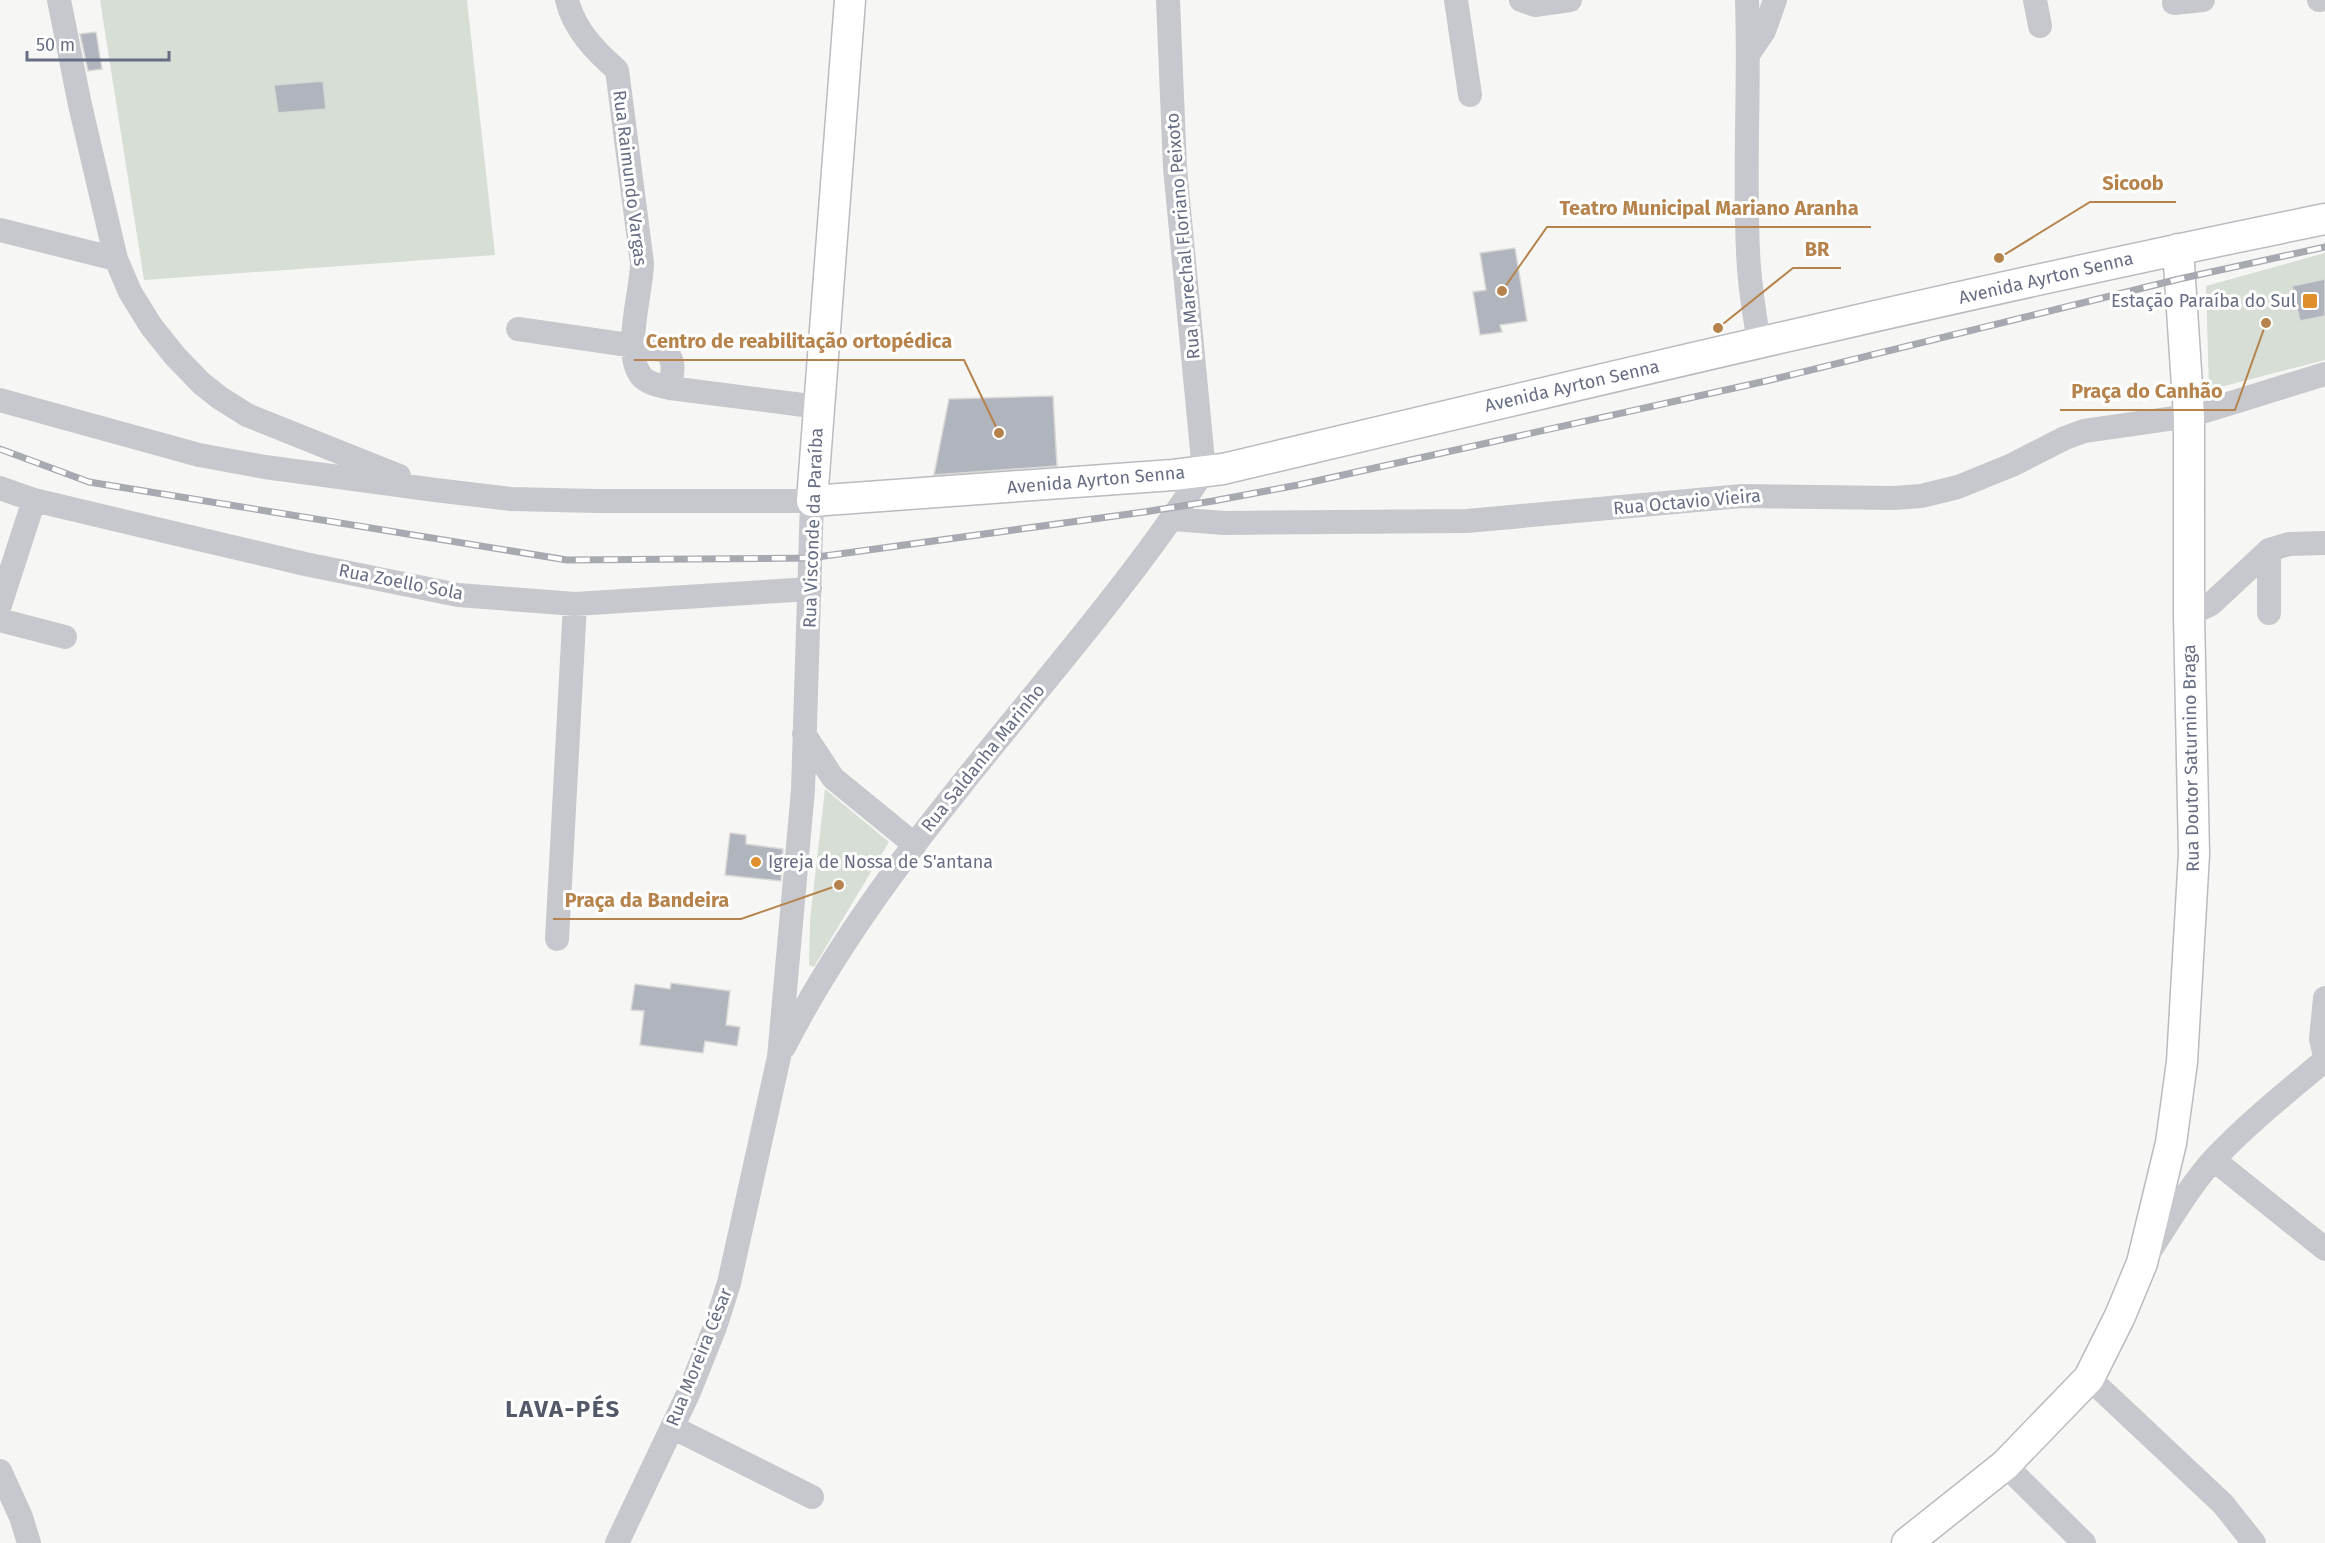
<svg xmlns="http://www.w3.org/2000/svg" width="2325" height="1543" font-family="'Fira Sans',sans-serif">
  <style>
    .green { fill: #d6ded5 }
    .building { fill: #b0b4bc; stroke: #d8d8d6; stroke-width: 1.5 }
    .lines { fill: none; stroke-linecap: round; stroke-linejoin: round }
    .major-casing { stroke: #babbc0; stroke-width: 33 }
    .minor { stroke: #c7c8cd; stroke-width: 24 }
    .major { stroke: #fff; stroke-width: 30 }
    .rail-casing { stroke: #a7a9b1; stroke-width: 7 }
    .rail { stroke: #fff; stroke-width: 4.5; stroke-dasharray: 14; stroke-linecap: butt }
    .poi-dot { fill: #df8f2c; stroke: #fff; stroke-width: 2 }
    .labels { text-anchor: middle; stroke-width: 6; stroke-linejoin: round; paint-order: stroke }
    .street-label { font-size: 18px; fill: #676e84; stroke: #fff }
    .poi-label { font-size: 18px; fill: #676e84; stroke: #fff; text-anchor: end }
    .district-label { font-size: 24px; font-weight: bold; letter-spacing: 1.5px; fill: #545969; stroke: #fff }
    .leader { fill: none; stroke: #b5834b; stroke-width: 2 }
    .callout-dot { fill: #b5834b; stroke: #fff; stroke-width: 2 }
    .callout-label { font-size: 20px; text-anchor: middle; font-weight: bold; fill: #b5834b; stroke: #fff; stroke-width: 6; stroke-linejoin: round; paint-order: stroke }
  </style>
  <rect width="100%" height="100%" fill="#f6f7f4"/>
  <path class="green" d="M100,0h367l28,255 -351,25z
    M2325,253v107l-116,30 -3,-104z
    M825,789l64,53 -75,125 -5,-2 1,-45z"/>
  <path class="building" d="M96,32l6,37 -14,2 -8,-37z
    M323,81l3,28 -48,4 -4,-28z
    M1515,248l12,73 -27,4 2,7 -22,3 -7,-43 13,-2 -6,-37z
    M2325,279v37l-25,5 -8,-35z
    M1053,396l4,70 -123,9 15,-76z
    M730,833l16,2v9l37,5 -2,32 -56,-6z
    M671,983l59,8 -4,34 14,2 -3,19 -32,-5 -2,12 -63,-8 4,-34 -13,-1 4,-26 35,5z"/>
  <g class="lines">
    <defs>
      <path id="major" d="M850,0l-38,501 361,-26 50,-6c367,-87 733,-175 1102,-250
        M1907,1543l98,-78 84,-87 31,-62 22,-53 29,-120 11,-81 12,-208 -5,-239v-199l-11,-167"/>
    </defs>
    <use href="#major" class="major-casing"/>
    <path class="minor" d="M59,0l21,105 36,154 14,33 21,34 24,30 26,27 19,15 27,17 152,61
      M567,0c7,29 28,51 50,70l25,193c0,29 -21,93 1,115 7,6 18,8 27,10l149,19
      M1456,0l14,95
      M1521,0l14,5 35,-5
      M1747,0c3,84 -3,168 1,251 1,31 6,61 11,91
      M2035,0l5,26
      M2319,0h1
      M2174,3l29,-3
      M1749,53l15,-22 11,-31
      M0,230l116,29
      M518,329l145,21c14,9 9,24 7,38
      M0,400l199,55 66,12 170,23 76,9 86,2h215l-9,289 -24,267 -50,226 -14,44 -26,65 -72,151
      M0,488l34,12 139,33 132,31 153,31 117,9 235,-15
      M1173,519l51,4 243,-2 275,-25 152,2 27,-2 37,-9 54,-22 53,-27 19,-7 105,-15 136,-42
      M2269,550v63
      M0,605l34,-105
      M2189,615l22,-11 58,-54 20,-6 36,-1
      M0,620l65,17
      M804,734l29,44 82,67
      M557,939l18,-335
      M2325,998l-4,41 4,17
      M784,1047c109,-213 290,-377 420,-576l-29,-303 -7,-168
      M2214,1160l111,89
      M2148,1254c21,-32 40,-66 66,-95 34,-36 73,-67 111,-99
      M2089,1378l134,126 31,39
      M672,1427l140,70
      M2005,1465l79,78
      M0,1471l21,46 8,26"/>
    <use href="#major" class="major"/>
    <defs>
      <path id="rail" d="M0,449l89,33 478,78 243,-2 334,-46 69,-11 85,-16 468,-104 413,-102 146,-32"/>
    </defs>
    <use href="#rail" class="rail-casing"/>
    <use href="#rail" class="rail"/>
  </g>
  <g class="poi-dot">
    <rect x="2302" y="293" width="16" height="16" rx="3"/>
    <circle cx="756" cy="862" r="6"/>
  </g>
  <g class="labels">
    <g class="street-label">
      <text transform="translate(630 178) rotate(83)" y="6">Rua Raimundo Vargas</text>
      <text transform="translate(1183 236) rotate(-95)" y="6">Rua Marechal Floriano Peixoto</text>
      <text transform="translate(2046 278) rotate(-13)" y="6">Avenida Ayrton Senna</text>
      <text transform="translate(1572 386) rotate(-13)" y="6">Avenida Ayrton Senna</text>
      <text transform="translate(1096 480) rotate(-5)" y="6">Avenida Ayrton Senna</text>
      <text transform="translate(1687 502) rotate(-5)" y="6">Rua Octavio Vieira</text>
      <text transform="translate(813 528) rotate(-88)" y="6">Rua Visconde da Paraíba</text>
      <text transform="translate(401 582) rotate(11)" y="6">Rua Zoello Sola</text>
      <text transform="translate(983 758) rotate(-51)" y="6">Rua Saldanha Marinho</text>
      <text transform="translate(2191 758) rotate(-91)" y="6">Rua Doutor Saturnino Braga</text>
      <text transform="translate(699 1357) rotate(-68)" y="6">Rua Moreira César</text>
    </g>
    <g class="poi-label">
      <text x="2296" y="307">Estação Paraíba do Sul</text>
      <text x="768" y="868" text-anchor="start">Igreja de Nossa de S'antana</text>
    </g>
    <g class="district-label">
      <text x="563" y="1417">LAVA-PÉS</text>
    </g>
  </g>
  <path class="leader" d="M1999 258L2090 202H2176M1502 291L1547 227H1871M1718 328L1793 268H1841M999 433L964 360H634M2266 323L2235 410H2060M839 885L741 919H553"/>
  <g class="callout-dot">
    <circle cx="1999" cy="258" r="6"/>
    <circle cx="1502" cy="291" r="6"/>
    <circle cx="1718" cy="328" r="6"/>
    <circle cx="999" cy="433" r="6"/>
    <circle cx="2266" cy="323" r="6"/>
    <circle cx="839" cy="885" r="6"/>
  </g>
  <g class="callout-label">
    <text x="2133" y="190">Sicoob</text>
    <text x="1709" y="215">Teatro Municipal Mariano Aranha</text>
    <text x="1817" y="256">BR</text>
    <text x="799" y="348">Centro de reabilitação ortopédica</text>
    <text x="2147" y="398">Praça do Canhão</text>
    <text x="647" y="907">Praça da Bandeira</text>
  </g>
  <path d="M27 51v9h142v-9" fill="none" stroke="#676e84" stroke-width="3"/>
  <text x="36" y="51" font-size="18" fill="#676e84" stroke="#ffffff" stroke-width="4.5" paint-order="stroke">50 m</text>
</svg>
